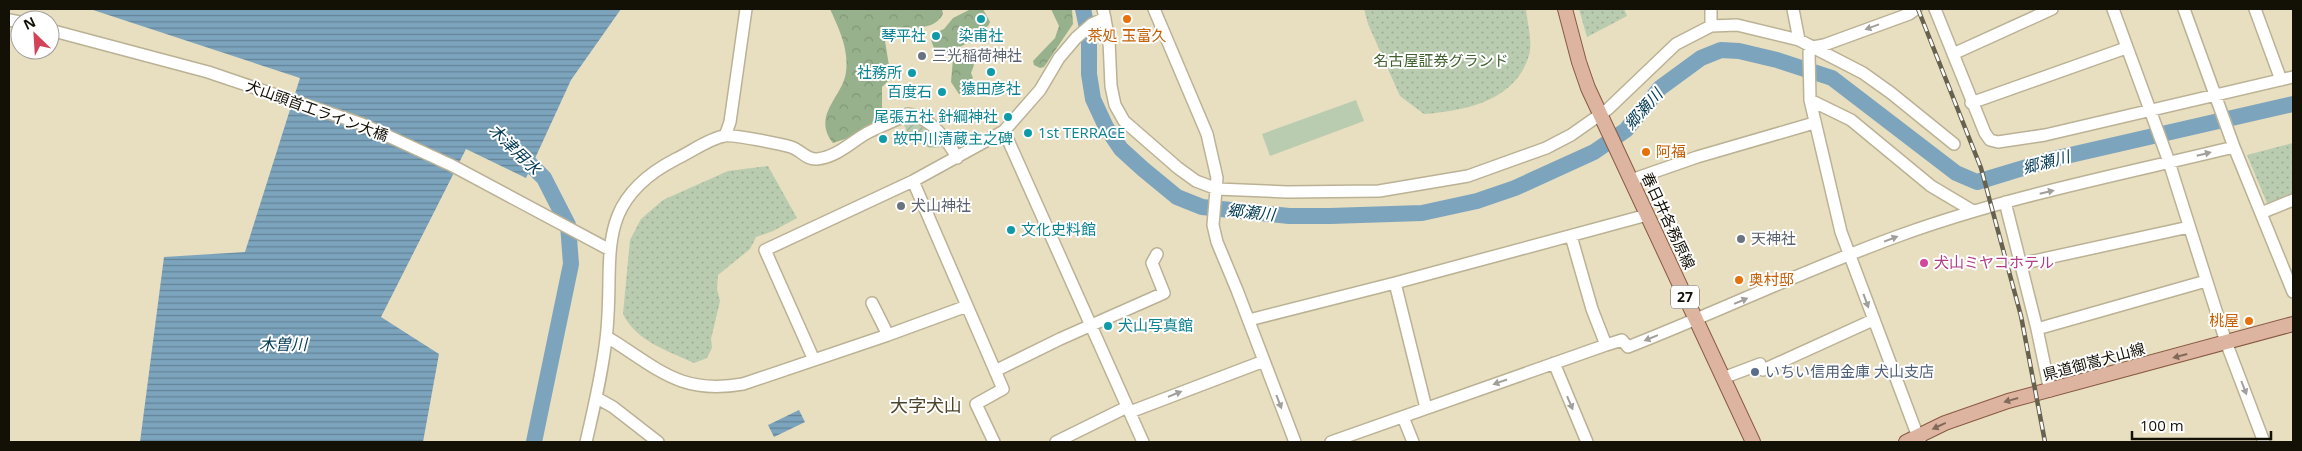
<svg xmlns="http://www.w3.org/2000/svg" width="2302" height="451" font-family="'Open Sans','Noto Sans JP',sans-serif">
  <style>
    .grass { fill: #b9ccb0 }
    .forest { fill: url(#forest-crowns) }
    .park { fill: url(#park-dots) }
    .garden { fill: url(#garden-furrows) }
    .water { fill: url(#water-rules) }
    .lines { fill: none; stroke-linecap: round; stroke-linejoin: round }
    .river { stroke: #7ca4bd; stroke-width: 16 }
    .minor-casing { stroke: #bbb295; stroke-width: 14 }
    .major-casing { stroke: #885a40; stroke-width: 16 }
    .minor { stroke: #fff; stroke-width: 11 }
    .major { stroke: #ddb4a0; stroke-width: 14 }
    .rail-casing { stroke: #67614f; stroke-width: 4.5 }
    .rail { stroke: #fff; stroke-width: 2.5; stroke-dasharray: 8; stroke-linecap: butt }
    .oneway { fill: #a19f9b }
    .oneway2 { fill: #826a5b }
    .culture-dot { fill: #0f9aa8; stroke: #fff; stroke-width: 2 }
    .food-dot { fill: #e8710a; stroke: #fff; stroke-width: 2 }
    .worship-dot { fill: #6b7280; stroke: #fff; stroke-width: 2 }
    .hotel-dot { fill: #d1479c; stroke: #fff; stroke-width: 2 }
    .service-dot { fill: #5c6f8a; stroke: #fff; stroke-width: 2 }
    .labels { text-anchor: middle; stroke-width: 4; stroke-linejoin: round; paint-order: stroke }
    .shield { fill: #fff; stroke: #5a5851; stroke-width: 1 }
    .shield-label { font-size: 14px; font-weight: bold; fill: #131006 }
    .culture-label { font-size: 15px; fill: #0d838f; stroke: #fff; text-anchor: end }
    .food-label { font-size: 15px; fill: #c56008; stroke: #fff; text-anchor: start }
    .worship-label { font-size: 15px; fill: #5b616d; stroke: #fff; text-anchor: start }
    .park-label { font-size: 15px; fill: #41622f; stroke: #fff }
    .street-label { font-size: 15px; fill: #131006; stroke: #fff }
    .hotel-label { font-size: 15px; fill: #b23c85; stroke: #fff; text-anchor: start }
    .service-label { font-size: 15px; fill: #4e5e75; stroke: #fff; text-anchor: start }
    .water-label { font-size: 16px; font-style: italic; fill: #033b55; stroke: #fff }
    .quarter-label { font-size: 18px; fill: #4c442a; stroke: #fff }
  </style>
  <defs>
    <pattern id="forest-crowns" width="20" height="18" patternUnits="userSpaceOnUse" patternTransform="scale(1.25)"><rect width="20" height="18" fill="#98b18d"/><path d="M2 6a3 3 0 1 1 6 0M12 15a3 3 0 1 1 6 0" fill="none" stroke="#829778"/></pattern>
    <pattern id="park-dots" width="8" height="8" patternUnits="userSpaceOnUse" patternTransform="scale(1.25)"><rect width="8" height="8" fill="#b9ccb0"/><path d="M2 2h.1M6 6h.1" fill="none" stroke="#9eae96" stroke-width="1.8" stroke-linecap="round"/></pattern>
    <pattern id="garden-furrows" width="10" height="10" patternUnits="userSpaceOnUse" patternTransform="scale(1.25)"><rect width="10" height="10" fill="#b9ccb0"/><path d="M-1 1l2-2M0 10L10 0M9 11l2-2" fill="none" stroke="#9eae96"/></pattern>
    <pattern id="water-rules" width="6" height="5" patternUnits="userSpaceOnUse" patternTransform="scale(1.25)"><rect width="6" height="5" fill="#7ca4bd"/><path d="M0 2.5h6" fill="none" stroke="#648498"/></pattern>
  </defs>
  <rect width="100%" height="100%" fill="#e8dec0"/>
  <path class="grass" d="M1356,100l8,21 -94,35 -8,-22z"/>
  <path class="forest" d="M830,9h112l1,5c-13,24 -40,3 -58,27l6,37 -9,9v21h9l1,5 -1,3 -43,22 -15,5c-22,-28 10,-46 13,-71 3,-23 -7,-43 -16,-63z
    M971,9h12l7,13 -2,4 -8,4 -3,9 -35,16 -7,-4 -4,-11 2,-6 11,-5 9,-11z
    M1051,9h21l1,15 -29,43 -4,1 -6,-3 -1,-4 22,-23 4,-12z
    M966,53l8,12 -3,8 2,5 -7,6v10h-7l-8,-12 2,-24z"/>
  <path class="park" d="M1364,9h162c1,13 7,33 3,46 -13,46 -64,56 -105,59l-24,-18 -32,-72z
    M1579,9h45l3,7 -40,21z
    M2293,143v51l-26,9 -20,-48z
    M768,166l29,52 -24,13 -17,6 -6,12 -32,26 -1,14 3,12 -9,38 1,9 -5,10 -13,5c-26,-12 -58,-22 -71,-49l7,-74 11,-21 22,-19 65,-29z"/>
  <path class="garden" d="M912,119l26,19 5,9 -13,1 -19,-9 -8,-16z"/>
  <path class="water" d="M90,9h531l-50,71 -45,98 -60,-29 -85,168 58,37 -16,88h-283l24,-185 81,-5 55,-174z
    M799,410l6,12 -31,15 -6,-12z"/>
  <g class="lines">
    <path class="river" d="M1083,9l6,28v37l4,25 13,28 15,22 22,20 34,28 25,10 87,9h41l92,-3 55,-12 38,-13 79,-36 32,-22 34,-42 41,-30 20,-8 18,1 38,9 55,18 124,95 21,9 76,-23 240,-55
      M516,150l28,28 24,47 3,39 -37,178"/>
    <defs>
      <path id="minor" d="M1103,9l6,31 2,46 4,19 9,16 54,47 18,13 21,8 70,3 92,-1 89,-15 78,-28 25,-13 37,-26 68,-65 35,-18 26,-1 62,15 64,33 28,20 63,51
        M1154,9l53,125 10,44 -4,47 4,17 20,48 58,152
        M1711,9v17
        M1793,9l6,31
        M1935,9l50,124 5,7 8,2 47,-7 248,-58
        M2113,9l55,150 58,183 38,100
        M2184,9l50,138 59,145
        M2255,9l26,71
        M9,20l11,2
        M50,30l158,42 154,52 91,42 157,84
        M1813,47l-4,5 1,48 31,132 79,210
        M1813,47l11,-2 85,-31 7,-5
        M1953,54l99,-45
        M1810,100l41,20 80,66 42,25
        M1971,103l155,-55
        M1004,131l139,311
        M725,136l5,-14 16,-113
        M1631,180l66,-23 117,-34
        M913,181l90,208 -27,15 18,38
        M2005,202l32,127 13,62
        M2261,213l32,-13
        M1571,236l21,73 14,36
        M2020,264l169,-37
        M1395,283l31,125
        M872,303l16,32
        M1249,320l146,-37 252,-68
        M2037,329l169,-48
        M607,337c51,31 72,58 136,47l145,-49 79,-29
        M814,360l-49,-110 148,-69 91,-50 36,-41 19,-32 17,-20 16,-14 13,-6
        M1554,363l33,79
        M995,371l65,-32 104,-46 -12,-30 5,-9
        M1723,378l37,-14 3,6 110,-50
        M597,398l16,9 45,35
        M1130,412l134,-51
        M1403,417l10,25
        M586,442c8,-34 16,-68 20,-103 10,-79 -17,-135 70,-180 15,-7 32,-20 48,-23 8,-2 57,8 67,11 10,3 15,13 26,12 20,-2 34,-17 50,-26 13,-7 28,-12 41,-19 22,3 40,26 49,44
        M1056,442l71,-35
        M1331,442l275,-97 16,-5 6,7c92,-36 181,-79 273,-112 108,-39 222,-61 333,-88"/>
      <path id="major" d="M1565,9l14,53 9,26 165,354
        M1906,442l39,-19 63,-22 285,-77"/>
    </defs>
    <use href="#minor" class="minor-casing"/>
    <use href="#major" class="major-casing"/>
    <use href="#minor" class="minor"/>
    <use href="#major" class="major"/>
    <defs>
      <path id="rail" d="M1918,9l63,159 40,148 24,126"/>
    </defs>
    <use href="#rail" class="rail-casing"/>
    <use href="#rail" class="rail"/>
  </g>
  <defs><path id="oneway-solid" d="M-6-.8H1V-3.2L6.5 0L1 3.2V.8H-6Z" transform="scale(1.25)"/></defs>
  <g class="oneway">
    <use href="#oneway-solid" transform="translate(1872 27) rotate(160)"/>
    <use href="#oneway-solid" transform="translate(2204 154) rotate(-14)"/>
    <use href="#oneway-solid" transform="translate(2047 192) rotate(-13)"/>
    <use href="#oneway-solid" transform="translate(1891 239) rotate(-21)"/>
    <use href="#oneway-solid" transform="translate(1741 301) rotate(-23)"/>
    <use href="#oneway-solid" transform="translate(1866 301) rotate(70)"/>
    <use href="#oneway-solid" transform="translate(1651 338) rotate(158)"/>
    <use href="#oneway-solid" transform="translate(1500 382) rotate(161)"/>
    <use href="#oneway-solid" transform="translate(2244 388) rotate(69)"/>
    <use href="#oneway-solid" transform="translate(1175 394) rotate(-22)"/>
    <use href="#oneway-solid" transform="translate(1279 402) rotate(69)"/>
    <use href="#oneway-solid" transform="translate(1570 403) rotate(67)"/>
  </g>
  <g class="oneway2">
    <use href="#oneway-solid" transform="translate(2180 356) rotate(165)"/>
    <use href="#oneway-solid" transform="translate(2011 400) rotate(164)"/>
    <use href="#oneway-solid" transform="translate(1939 426) rotate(155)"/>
  </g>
  <g class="culture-dot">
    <circle cx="981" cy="19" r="5"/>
    <circle cx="936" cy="36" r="5"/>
    <circle cx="991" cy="72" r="5"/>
    <circle cx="912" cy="73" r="5"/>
    <circle cx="942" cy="92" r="5"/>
    <circle cx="1008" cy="117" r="5"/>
    <circle cx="1028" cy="133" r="5"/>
    <circle cx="883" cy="139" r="5"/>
    <circle cx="1011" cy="230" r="5"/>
    <circle cx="1108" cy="326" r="5"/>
  </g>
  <g class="food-dot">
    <circle cx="1127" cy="19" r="5"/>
    <circle cx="1646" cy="152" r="5"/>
    <circle cx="1739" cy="280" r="5"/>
    <circle cx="2249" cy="321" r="5"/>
  </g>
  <g class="worship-dot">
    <circle cx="922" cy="56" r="5"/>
    <circle cx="901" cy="206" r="5"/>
    <circle cx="1741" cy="239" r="5"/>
  </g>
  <circle class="hotel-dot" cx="1924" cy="263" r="5"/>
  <circle class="service-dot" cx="1755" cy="372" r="5"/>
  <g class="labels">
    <rect class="shield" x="1671" y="285.5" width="28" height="23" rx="4"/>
    <g class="shield-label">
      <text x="1685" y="302">27</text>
    </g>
    <g class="culture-label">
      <text x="926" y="41">琴平社</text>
      <text x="981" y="41" text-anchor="middle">染甫社</text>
      <text x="902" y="78">社務所</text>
      <text x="991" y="94" text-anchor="middle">猿田彦社</text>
      <text x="932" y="97">百度石</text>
      <text x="998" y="122">尾張五社 針綱神社</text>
      <text x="1038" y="138" text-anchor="start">1st TERRACE</text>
      <text x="893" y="144" text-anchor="start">故中川清蔵主之碑</text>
      <text x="1021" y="235" text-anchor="start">文化史料館</text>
      <text x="1118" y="331" text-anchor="start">犬山写真館</text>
    </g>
    <g class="food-label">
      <text x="1127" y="41" text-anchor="middle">茶処 玉富久</text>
      <text x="1656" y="157">阿福</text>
      <text x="1749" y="285">奥村邸</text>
      <text x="2239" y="326" text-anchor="end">桃屋</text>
    </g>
    <g class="worship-label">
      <text x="932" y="61">三光稲荷神社</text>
      <text x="911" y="211">犬山神社</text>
      <text x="1751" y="244">天神社</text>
    </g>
    <g class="park-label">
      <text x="1441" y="66">名古屋証券グランド</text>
    </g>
    <g class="street-label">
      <text transform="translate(317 111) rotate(20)" y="5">犬山頭首工ライン大橋</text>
      <text transform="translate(1668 221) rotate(65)" y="5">春日井各務原線</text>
      <text transform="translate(2094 362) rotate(-15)" y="5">県道御嵩犬山線</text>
    </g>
    <g class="hotel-label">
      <text x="1934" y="268">犬山ミヤコホテル</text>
    </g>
    <g class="service-label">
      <text x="1765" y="377">いちい信用金庫 犬山支店</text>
    </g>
    <g class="water-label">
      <text transform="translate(1643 109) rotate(-48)" y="6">郷瀬川</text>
      <text transform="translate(515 149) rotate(44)" y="6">木津用水</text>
      <text transform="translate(2046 162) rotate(-15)" y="6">郷瀬川</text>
      <text transform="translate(1251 212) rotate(6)" y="6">郷瀬川</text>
      <text x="283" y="350">木曽川</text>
    </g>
    <g class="quarter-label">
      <text x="926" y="412">大字犬山</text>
    </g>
  </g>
  <rect width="2302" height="451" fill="none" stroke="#131006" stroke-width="20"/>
  <g transform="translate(35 35) rotate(335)"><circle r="24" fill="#ffffff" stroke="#a19f9b"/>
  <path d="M0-4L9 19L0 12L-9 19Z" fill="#d34256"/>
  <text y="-8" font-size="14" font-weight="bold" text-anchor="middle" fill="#131006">N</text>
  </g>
  <path d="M2132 431v8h139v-8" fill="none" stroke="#131006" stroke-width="2.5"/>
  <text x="2140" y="431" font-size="15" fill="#131006" stroke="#ffffff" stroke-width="4" paint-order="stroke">100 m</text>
</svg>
